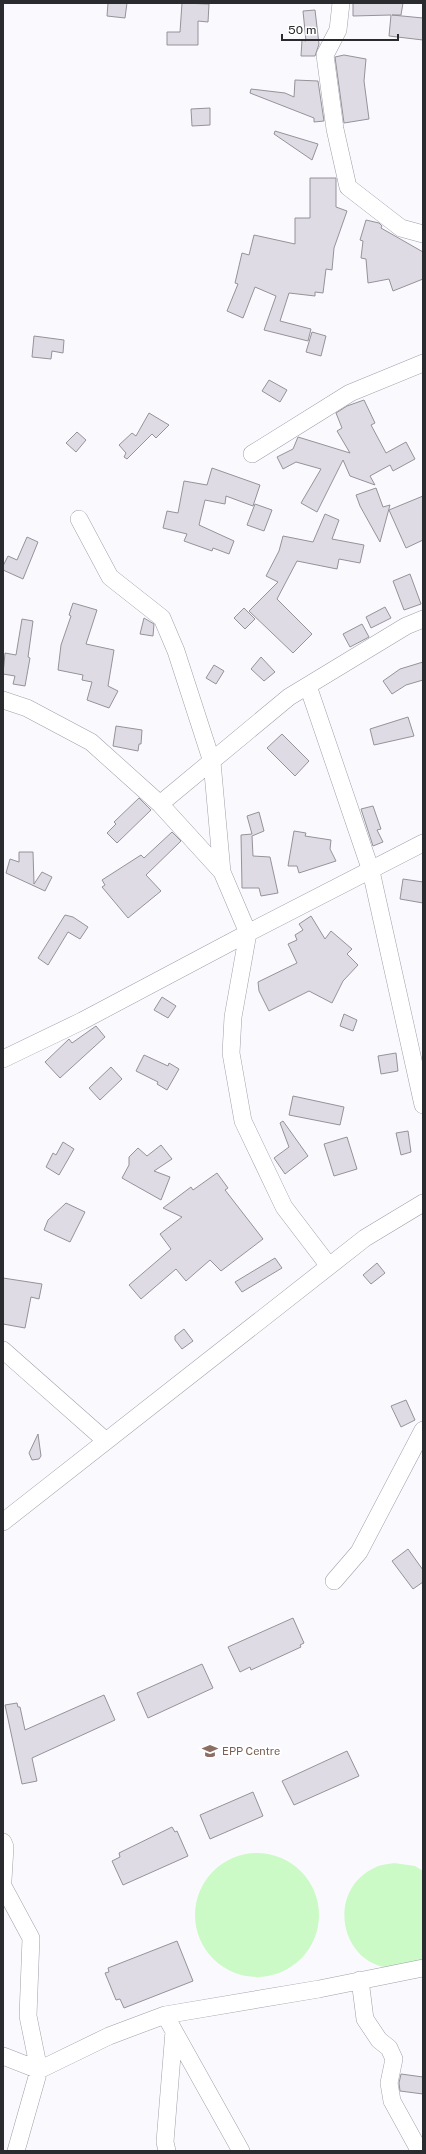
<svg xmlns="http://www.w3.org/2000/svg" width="426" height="2154" font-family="'Public Sans',sans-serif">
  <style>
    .green { fill: #ccfac6 }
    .building { fill: #dfdbe4; stroke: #96929a }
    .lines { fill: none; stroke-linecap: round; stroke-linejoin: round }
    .minor-casing { stroke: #9fa1a9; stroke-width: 18 }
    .minor { stroke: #fff; stroke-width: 17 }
    .labels { text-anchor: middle; stroke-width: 4; stroke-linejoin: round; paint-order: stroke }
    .education-label { font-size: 11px; fill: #785e54; stroke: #fff; text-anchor: start }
  </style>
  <rect width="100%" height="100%" fill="#fafafe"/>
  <path class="green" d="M195 1915a62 62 0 1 1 124 0a62 62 0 1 1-124 0Z
    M394,1863l21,3 8,5v89c-8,2 -18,8 -26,8 -56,2 -73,-76 -23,-100 5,-3 14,-4 20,-5z"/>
  <path class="building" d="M108,3h19l-2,15 -18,-2z
    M182,3l27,1 -1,18 -10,-1v24h-31v-13h13z
    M353,3h50l-2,12h-9l31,3v22l-34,-4 2,-21 -38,1z
    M315,10l4,34 -4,12h-14l1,-16 4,1 -3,-30z
    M344,55l22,4 -2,22 5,38 -25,4 -9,-66z
    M295,80l23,1 6,40 -10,1v-4l-64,-25 1,-4 34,4 9,4z
    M210,108v17l-18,1 -1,-17z
    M275,131l43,13 -6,16 -38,-26z
    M310,178h26v29l11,4 -13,37 -2,22 -6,-1 -3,24 -8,-1v4l-26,-3 -9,28 31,8 -3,12 -44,-11 12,-34 -21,-9 -12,31 -16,-7 11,-27 -3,-1 7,-30 7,2 5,-20 41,9v-26h15z
    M366,220l13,3 3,3 -1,2 42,24v27l-30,12 -4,-12 -21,4 -2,-24 -5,-1 2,-17 -3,-1z
    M312,332l14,4 -5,20 -15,-4z
    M34,336l30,4 -1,13 -11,-2 -1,8 -19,-2z
    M269,380l18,10 -7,12 -18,-11z
    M364,400l11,23 -4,2 15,28 20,-11 9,17 -22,12 -3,-6 -20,11 5,9 -25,-9 -7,-16 -26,52 -16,-9 20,-34 -25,-7 -13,7 -6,-12 16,-8 5,-12 52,16 -13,-22 5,-3 -6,-15 11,-7z
    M149,413l20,12 -13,13 -4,-4 -25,25 -3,-2 2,-4 -7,-8 13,-12 4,3z
    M77,432l9,8 -10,12 -10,-9z
    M212,468l48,17 -7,21 -27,-10 -1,8 -20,-4 -6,25 35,16 -5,13 -16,-6 -1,3 -28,-10 3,-7 -24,-6 4,-17 11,2 6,-32 23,4z
    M376,488l7,19 7,-2 -10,37 -20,-36 -4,-11z
    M423,496v44l-17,8 -17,-38z
    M255,504l17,6 -8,21 -17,-6z
    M325,514l14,6 -7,19 32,6 -4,18 -21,-4 -2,10 -40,-8 -20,38 35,35 -19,19 -44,-42 29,-29 -12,-6 13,-25 4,-15 30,6z
    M27,537l11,5 -15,37 -20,-9v-4l5,-10 9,4z
    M410,574l11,30 -17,6 -11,-29z
    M73,603l24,7 -11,34 28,6 -6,36 10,5 -9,17 -22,-8 5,-18 -10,-2 1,-5 -25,-5 3,-25 10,-29 -2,-1z
    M385,607l6,11 -20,10 -5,-11z
    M244,608l11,11 -10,10 -11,-11z
    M144,618l10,6 -1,12 -13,-2z
    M22,619l11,2 -5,36 2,1 -5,28 -12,-2 2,-8 -12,-2 2,-21 11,2z
    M362,624l7,13 -19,10 -7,-13z
    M261,657l14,15 -11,9 -13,-12z
    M423,662v18l-17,5 -14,9 -9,-13 17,-12z
    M214,665l10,6 -8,13 -10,-6z
    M408,717l6,19 -40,9 -4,-16z
    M116,726l26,4 -1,14h-2l-1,7 -25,-5z
    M282,734l27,27 -14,15 -28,-28z
    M139,798l12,12 -34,33 -10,-10 9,-9 -2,-2z
    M373,806l8,23 -4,1 6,12 -10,4 -12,-37z
    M259,812l5,19 -12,5 1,20 17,1 8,36 -17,3 -2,-8h-17l-1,-53 11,-1 -5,-18z
    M294,831l12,2 -1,3 26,4 -1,9 6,12 -37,12 -2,-7h-9z
    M172,832l9,9 -35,34 15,16 -33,27 -26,-31 3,-2 -3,-5 39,-25 3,3z
    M19,852h14l1,32 8,-12 10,5 -7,14 -39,-18 4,-14 9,3z
    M403,879l20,3v21l-23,-4z
    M65,915l8,2 15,10 -8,12 -12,-7 -20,33 -10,-7z
    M311,916l14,23 6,-8 21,18 -5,5 11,11 -15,16 -11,22 -23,-12 -40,20 -10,-20 -1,-9 39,-19 -9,-19 9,-4 -2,-5 8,-5 -4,-6z
    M162,997l14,9 -8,12 -14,-8z
    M344,1014l13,6 -4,11 -13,-5z
    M96,1026l9,11 -45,41 -15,-16 24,-23 3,4z
    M396,1053l2,18 -17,3 -3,-18z
    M144,1055l24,11 1,-3 10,6 -12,21 -10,-6 1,-2 -22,-11z
    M111,1067l11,12 -22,21 -11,-12z
    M293,1096l51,11 -4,18 -51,-10z
    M283,1121l25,35 -23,18 -11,-16 15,-11 -9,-24z
    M408,1131l3,21 -10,3 -5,-22z
    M347,1137l10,32 -23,7 -10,-32z
    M63,1142l11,7 -15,26 -13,-8 7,-14 3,2z
    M161,1145l11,14 -18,12 16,6 -9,23 -39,-22 7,-13v-8l9,-9 9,8z
    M217,1173l11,15 -3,2 38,49 -42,32 -11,-11 -24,21 -10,-12 -35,30 -12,-14 42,-36 -11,-15 22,-17 -19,-9 28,-21 2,3z
    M66,1203l19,9 -15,30 -26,-12 4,-10z
    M275,1258l7,10 -40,24 -7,-10z
    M377,1263l8,10 -14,11 -8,-9z
    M3,1278l39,6 -3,15 -8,-2 -6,31 -22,-4z
    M184,1329l9,12 -11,8 -7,-9v-4z
    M406,1400l9,20 -14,7 -10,-21z
    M38,1434l3,22 -2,3 -7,1 -3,-7z
    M408,1549l15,21v12l-10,7 -21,-28z
    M293,1618l11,25 -4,2 1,2 -50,23 -1,-3 -10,5 -12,-25z
    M202,1664l11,24 -65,30 -11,-25z
    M104,1695l11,25 -83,38 5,23 -15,3 -17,-79 12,-2 1,4h2l5,23z
    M347,1751l12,25 -65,29 -12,-24z
    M253,1792l10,24 -53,23 -10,-24z
    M172,1827l3,5 2,-1 11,25 -65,29 -11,-24 8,-4 -1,-4z
    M177,1941l16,40 -69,27 -4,-9 -4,1 -11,-27 4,-1 -1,-4z
    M401,2074l22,3v17l-23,-3 -1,-8z"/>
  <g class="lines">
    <defs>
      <path id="minor" d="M341,3l-3,27 -13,25 10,74 13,58 53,41 22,6
        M252,454l98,-61 73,-30
        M79,519l31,58 52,41 14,33 36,111 10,110
        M308,686l63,185 52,234
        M3,700l24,8 64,34 69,62 62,68 26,61 175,-90
        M160,804l129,-107 117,-71 17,-7
        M3,1059l79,-38 166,-88 -15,84 -2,36 12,68 41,86 45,59
        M3,1350l103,91
        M3,1522l362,-284 58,-35
        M334,1581l25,-29 64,-122
        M3,1842l2,5 -2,33
        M3,1886l28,52 -3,78 11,54
        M360,1980l5,39 14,21 10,8 5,11 -5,24 3,18 27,49 3,1
        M165,2015l76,136
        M3,2056l36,14
        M16,2151l23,-81 70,-34 56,-21 154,-26 104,-21
        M167,2151l-2,-9 9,-111"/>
    </defs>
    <use href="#minor" class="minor-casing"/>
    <use href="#minor" class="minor"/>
  </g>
  <defs>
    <symbol id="school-bare" viewBox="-9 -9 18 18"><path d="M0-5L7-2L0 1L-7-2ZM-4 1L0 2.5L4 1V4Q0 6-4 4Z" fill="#8d6e63" stroke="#fff" stroke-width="2.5" paint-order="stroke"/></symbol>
  </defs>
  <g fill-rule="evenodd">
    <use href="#school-bare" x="199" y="1740" width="22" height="22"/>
  </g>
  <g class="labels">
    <g class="education-label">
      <text x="222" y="1755">EPP Centre</text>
    </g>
  </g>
  <rect width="426" height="2154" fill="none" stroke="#2a2b2e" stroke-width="8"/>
  <path d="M282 34v6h116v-6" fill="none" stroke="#2a2b2e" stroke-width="2"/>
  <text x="288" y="34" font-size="12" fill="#2a2b2e" stroke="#ffffff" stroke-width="3" paint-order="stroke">50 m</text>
</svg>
